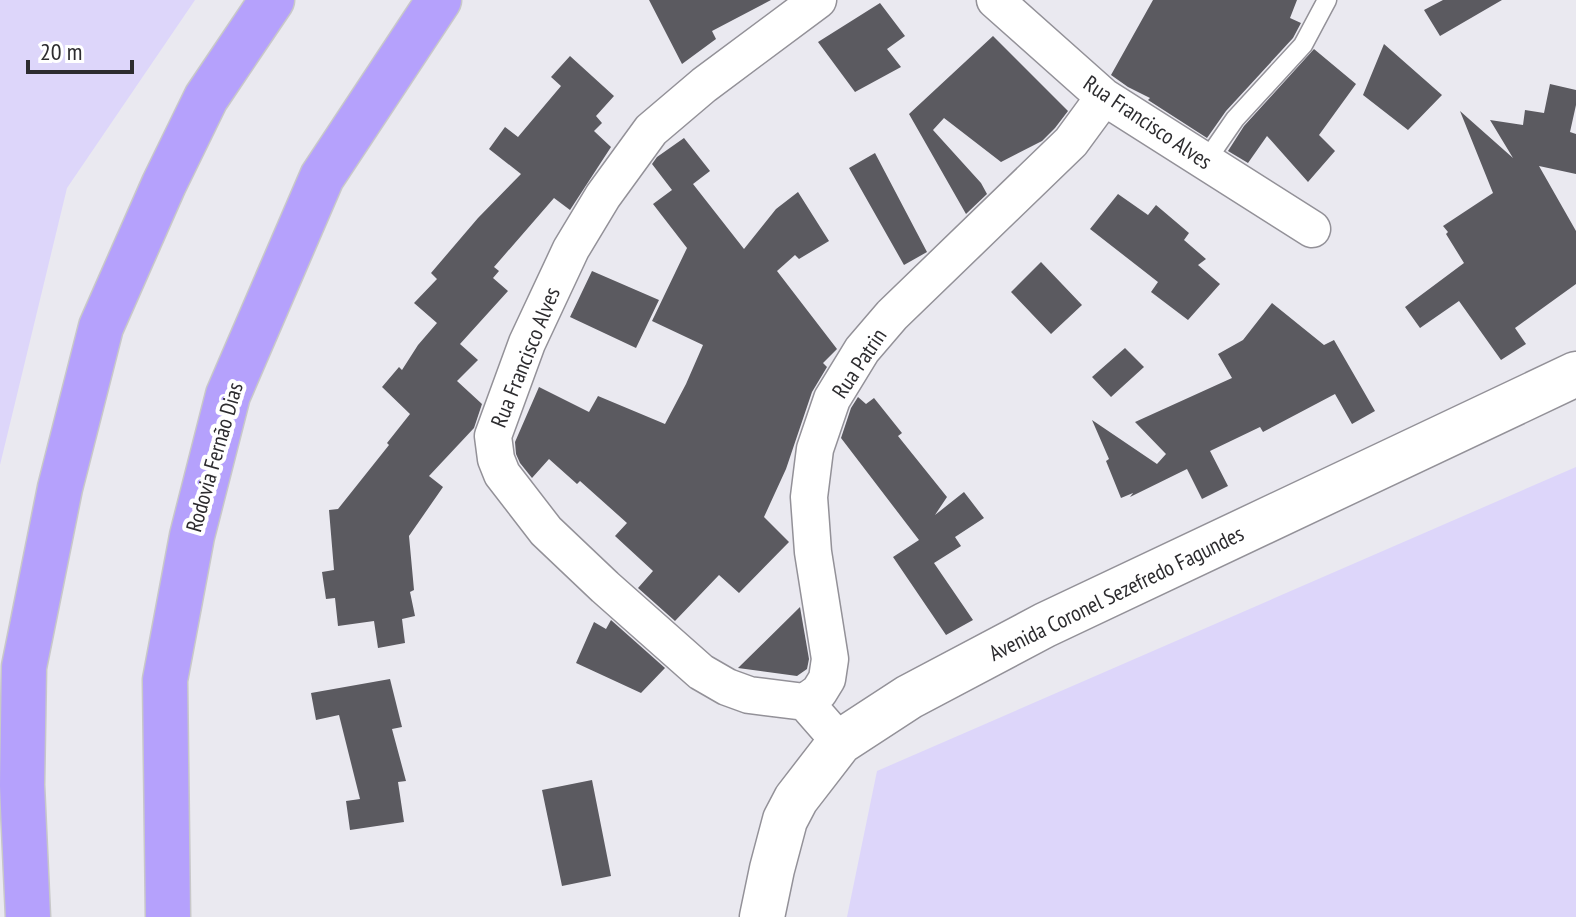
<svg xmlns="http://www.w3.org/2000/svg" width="1576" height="917" font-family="'PT Sans Narrow',sans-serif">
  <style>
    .green { fill: #ddd6fa }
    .building { fill: #5b5a60 }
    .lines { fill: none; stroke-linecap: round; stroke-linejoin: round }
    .lane-casing { stroke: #939198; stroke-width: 21 }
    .street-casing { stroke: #939198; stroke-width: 39 }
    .secondary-casing { stroke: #939198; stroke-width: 47 }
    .highway-casing { stroke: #c8c8c9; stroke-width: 47 }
    .lane { stroke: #fff; stroke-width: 18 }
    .street { stroke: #fff; stroke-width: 36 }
    .secondary { stroke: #fff; stroke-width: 44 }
    .highway { stroke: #b5a1fc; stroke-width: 44 }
    .labels { text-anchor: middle; stroke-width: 8; stroke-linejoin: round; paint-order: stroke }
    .street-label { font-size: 22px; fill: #2d2c2f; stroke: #fff }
  </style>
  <rect width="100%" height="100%" fill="#eae9f0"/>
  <path class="green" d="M0,0h195l-128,188 -67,277z
    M1576,467v450h-729l30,-146z"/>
  <path class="building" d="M649,0h122l-59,31 4,8 -34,25z
    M1153,0h144l-7,18 11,5 -8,15 -67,73 -19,27 -59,-38 2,-2 -22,-11 -17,-12z
    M1443,0h59l-62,36 -16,-26z
    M880,3l25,33 -18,13 14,18 -46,25 -37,-50z
    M993,36l75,75 -13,17 -13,13 -41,21 -57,-44 -11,12 48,53 6,11 -21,20 -57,-100z
    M1384,44l58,51 -34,35 -45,-35z
    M1314,49l42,35 -37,51 16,16 -27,31 -41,-46 -19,27 -20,-12 16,-25z
    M570,56l44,40 -18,20 6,7 -8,8 17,16 -41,63 -16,-12 -60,69 5,4 -6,7 15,13 -48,53 18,16 -21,21 25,23 -8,24 -45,48 14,11 -34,49 5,54 -4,2 5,24 -13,3 3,24 -27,5 -4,-27 -36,5 -3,-28 -9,1 -4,-27 12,-2 -5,-60 9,-1 51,-64 -2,-2 23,-29 -28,-27 17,-20 3,3 16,-25 19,-22 -23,-20 23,-24 -6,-6 47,-55 43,-44 -32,-25 16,-22 13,10 43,-51 -10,-9z
    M1550,84l26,6v15l-6,27 6,2v40l-37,-8 37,65v53l-61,44 11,16 -25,16 -42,-59 -39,27 -15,-21 59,-44 -18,-29 2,-2 -5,-6 50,-33 -33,-82 53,47 -23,-38 33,5 2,-15 19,3z
    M684,138l26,33 -17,13 51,65 32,-40 22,-17 31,49 -30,18 -4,-4 -18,16 60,78 -14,14 4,4 -15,25 -26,77 -22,48 25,25 -50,51 -20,-18 -44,46 -37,-33 15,-17 -38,-35 12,-13 -47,-42 -3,3 -28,-25 -17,19 -12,-15 -4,-9 -1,-12 24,-55 50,25 9,-16 67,28 21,-40 17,-39 -51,-24 35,-73 -34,-44 19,-14 -20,-26 5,-7z
    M875,153l52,99 -23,13 -55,-97z
    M1118,194l30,21 8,-10 33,28 -5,7 22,19 -8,6 22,19 -32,36 -37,-28 7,-10 -68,-53z
    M1041,262l41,43 -31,29 -40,-42z
    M592,271l67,29 -23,48 -66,-31z
    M1272,303l52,42 10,-5 41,71 -23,13 -17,-30 -72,38 -3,-5 -50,24 18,35 -26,13 -15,-30 -57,28 3,-4 -12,5 -15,-37 3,-2 -17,-39 65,44 9,-10 -31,-32 97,-44 -14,-24 25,-14z
    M1125,348l19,19 -33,30 -19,-20z
    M858,397l8,7 8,-6 28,35 -4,3 49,61 -12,18 29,-23 20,26 -29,19 6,9 -27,17 39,57 -27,15 -53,-78 26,-17 -78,-102 10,-30z
    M800,607l9,52 -2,10 -10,7 -59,-8z
    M611,620l54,48 -24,25 -65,-30 18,-41 12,7z
    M390,679l12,48 -10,2 14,52 -8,1 6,40 -54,8 -4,-29 14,-2 -21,-84 -23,5 -5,-27z
    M592,780l19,96 -49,10 -20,-96z"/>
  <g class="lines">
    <defs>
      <path id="lane" d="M1206,161l29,-42 68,-74 24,-45"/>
      <path id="street" d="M818,0l-114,85 -53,45 -48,66 -32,53 -44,94 -34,93 3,23 6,15 44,57 59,56 96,85 26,15 22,8 56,7 35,40
        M995,0l109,97 208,132
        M805,702l14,-10 8,-13 3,-20 -17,-107 -4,-55 6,-48 17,-50 30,-49 30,-35 179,-173 33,-45"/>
      <path id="secondary" d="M762,917l10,-48 13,-49 11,-21 44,-57 69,-45 136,-72 531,-251"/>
      <path id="highway" d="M28,917l-6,-132 2,-118 36,-179 41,-161 63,-143 42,-86 66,-98
        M168,917l-3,-237 27,-144 36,-141 94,-218 117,-177"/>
    </defs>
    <use href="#lane" class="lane-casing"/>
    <use href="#street" class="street-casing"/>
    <use href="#secondary" class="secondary-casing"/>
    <use href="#highway" class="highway-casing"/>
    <use href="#lane" class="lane"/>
    <use href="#street" class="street"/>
    <use href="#secondary" class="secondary"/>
    <use href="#highway" class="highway"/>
  </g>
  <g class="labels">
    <g class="street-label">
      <text transform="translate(1148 122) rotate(34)" y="8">Rua Francisco Alves</text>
      <text transform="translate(525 357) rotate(-68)" y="8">Rua Francisco Alves</text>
      <text transform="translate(859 363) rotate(-56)" y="8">Rua Patrin</text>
      <text transform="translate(214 457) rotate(-74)" y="8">Rodovia Fernão Dias</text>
      <text transform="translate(1116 593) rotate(-26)" y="8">Avenida Coronel Sezefredo Fagundes</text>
    </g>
  </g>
  <path d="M28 60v12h104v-12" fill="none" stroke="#2d2c2f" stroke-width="4"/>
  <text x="40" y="60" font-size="24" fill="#2d2c2f" stroke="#ffffff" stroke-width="6" paint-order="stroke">20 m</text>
</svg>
